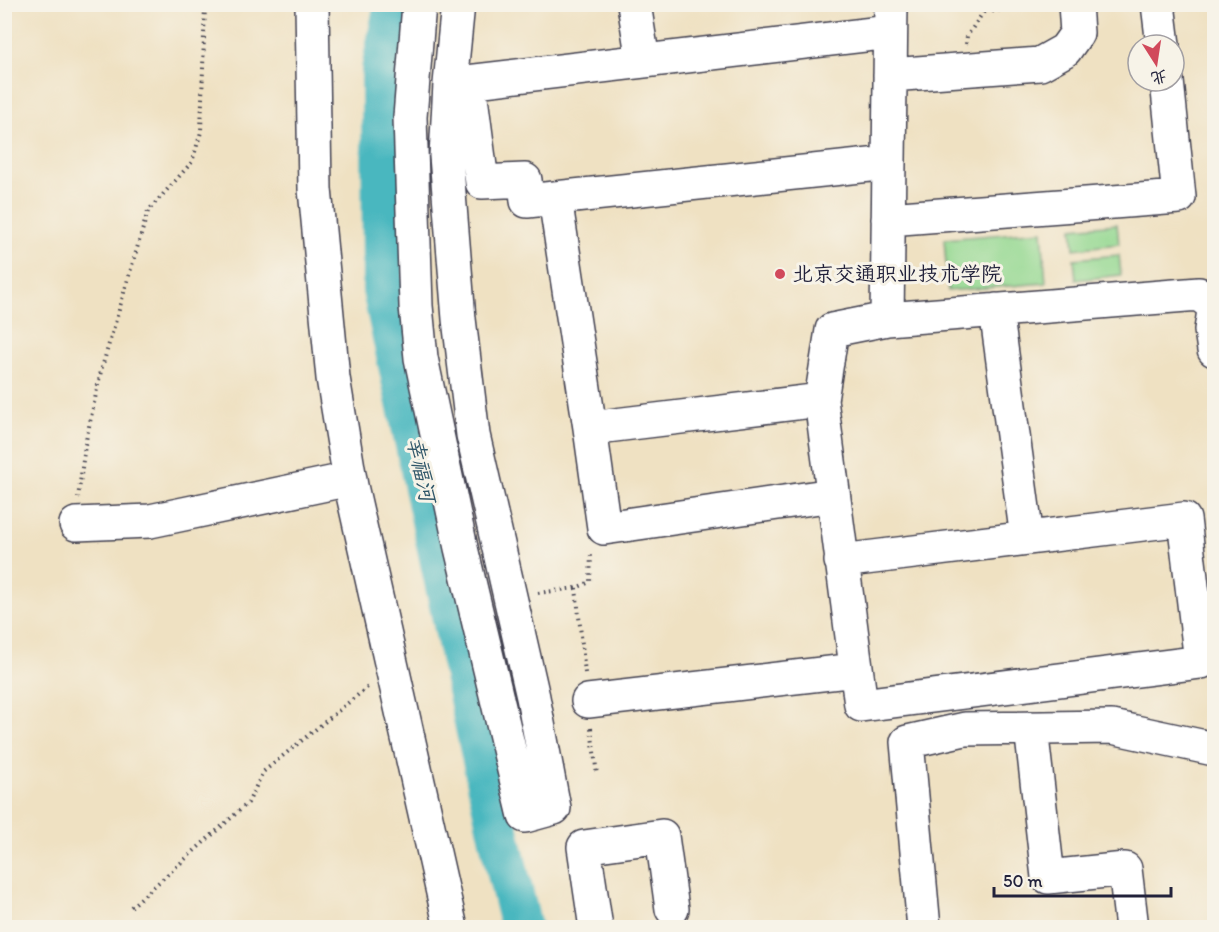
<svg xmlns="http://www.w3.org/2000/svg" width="1219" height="932" font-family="Itim,'LXGW WenKai TC',sans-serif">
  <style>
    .green { fill: #94d891; stroke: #5b7d66; stroke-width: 1.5 }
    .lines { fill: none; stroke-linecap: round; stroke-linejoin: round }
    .river { stroke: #48b7bf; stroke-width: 42 }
    .minor-casing { stroke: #413f4f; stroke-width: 36 }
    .path { stroke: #413f4f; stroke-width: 4; stroke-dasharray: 1.5 4.5; stroke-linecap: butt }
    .minor { stroke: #fff; stroke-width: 33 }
    .poi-dot { fill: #d1495b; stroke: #f7f3e8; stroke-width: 2 }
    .labels { text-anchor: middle; stroke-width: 6; stroke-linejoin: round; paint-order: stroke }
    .poi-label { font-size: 21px; fill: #22223b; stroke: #f7f3e8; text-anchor: start }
    .water-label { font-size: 22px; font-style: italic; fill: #2f5669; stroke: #f7f3e8 }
  </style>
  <rect width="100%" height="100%" fill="#f7f3e8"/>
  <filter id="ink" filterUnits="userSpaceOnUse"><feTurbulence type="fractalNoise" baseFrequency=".0167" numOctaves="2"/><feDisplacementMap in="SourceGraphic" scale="12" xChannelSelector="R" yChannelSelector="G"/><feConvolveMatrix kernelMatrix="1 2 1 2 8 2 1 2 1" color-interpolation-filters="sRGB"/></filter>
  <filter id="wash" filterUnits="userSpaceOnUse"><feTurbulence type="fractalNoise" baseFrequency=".008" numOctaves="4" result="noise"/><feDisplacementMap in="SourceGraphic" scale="24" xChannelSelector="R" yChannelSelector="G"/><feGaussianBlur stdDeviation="1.35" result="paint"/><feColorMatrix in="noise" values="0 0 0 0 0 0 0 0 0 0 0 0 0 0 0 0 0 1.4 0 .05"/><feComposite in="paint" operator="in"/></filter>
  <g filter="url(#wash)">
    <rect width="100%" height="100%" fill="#efe1c2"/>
    <path class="green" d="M1117,224l2,20 -45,5 -2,-21z
      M1042,231l4,52 -98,8 -4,-52z
      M1119,255l2,20 -45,5 -2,-21z"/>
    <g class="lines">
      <path class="river" d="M395,4l-13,66 1,220 117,550 21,88"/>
    </g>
  </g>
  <g filter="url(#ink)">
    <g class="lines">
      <defs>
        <path id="minor" d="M312,4l3,185 18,189 18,108 100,442
          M419,4l-9,113 6,189 5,52 40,190 64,268 29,-8 -21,-111 -60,-262 -14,-116 -13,-163 4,-72 8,-80
          M634,4l9,57
          M1158,4l5,41
          M890,75l150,-11 25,-14 12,-17 -2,-29
          M469,82l13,100 43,-2 2,21 28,-3
          M450,84l440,-52
          M888,219l291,-22 -12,-116
          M996,310l31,228
          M1214,311l-3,19 3,20
          M887,319l312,-25 15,12
          M821,400l-231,28 -35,-230 334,-35
          M590,428l14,100 229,-33
          M76,524l74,-3 200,-42
          M841,561l343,-42 17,143 -340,43 -40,-305 11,-70 55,-11 4,-315
          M588,701l268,-31
          M1031,728l17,149 77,-8 7,59
          M596,928l-12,-81 78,-11 10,73
          M924,928l-17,-186 58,-13 147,-2 102,22"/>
      </defs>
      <use href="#minor" class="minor-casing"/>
      <path class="path" d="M976,4c12,9 22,10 34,0
        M966,44l1,-8 18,-26
        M78,498l7,-53 16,-74 47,-160 44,-49 9,-30 4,-128
        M538,593l38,-5
        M585,673l-9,-85 14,-6 1,-29
        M591,728l6,47
        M131,907l117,-104 15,-31 106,-86"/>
      <use href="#minor" class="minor"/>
    </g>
  </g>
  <circle class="poi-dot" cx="780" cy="274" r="6"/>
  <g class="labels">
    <g class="poi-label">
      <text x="792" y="281">北京交通职业技术学院</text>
    </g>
    <g class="water-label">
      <text transform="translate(422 469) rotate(78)" y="8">幸福河</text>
    </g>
  </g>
  <rect width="1219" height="932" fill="none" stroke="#f7f3e8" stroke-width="24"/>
  <g transform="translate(1156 63) rotate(168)"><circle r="28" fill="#f7f3e8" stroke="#a29fa3" stroke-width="1.5"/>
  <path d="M0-4.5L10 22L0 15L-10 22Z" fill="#d1495b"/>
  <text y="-9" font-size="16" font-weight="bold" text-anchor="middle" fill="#22223b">北</text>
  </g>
  <path d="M994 887v9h177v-9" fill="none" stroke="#22223b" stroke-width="3"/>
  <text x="1003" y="887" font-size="18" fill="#22223b" stroke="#f7f3e8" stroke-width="4.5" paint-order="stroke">50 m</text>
</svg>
